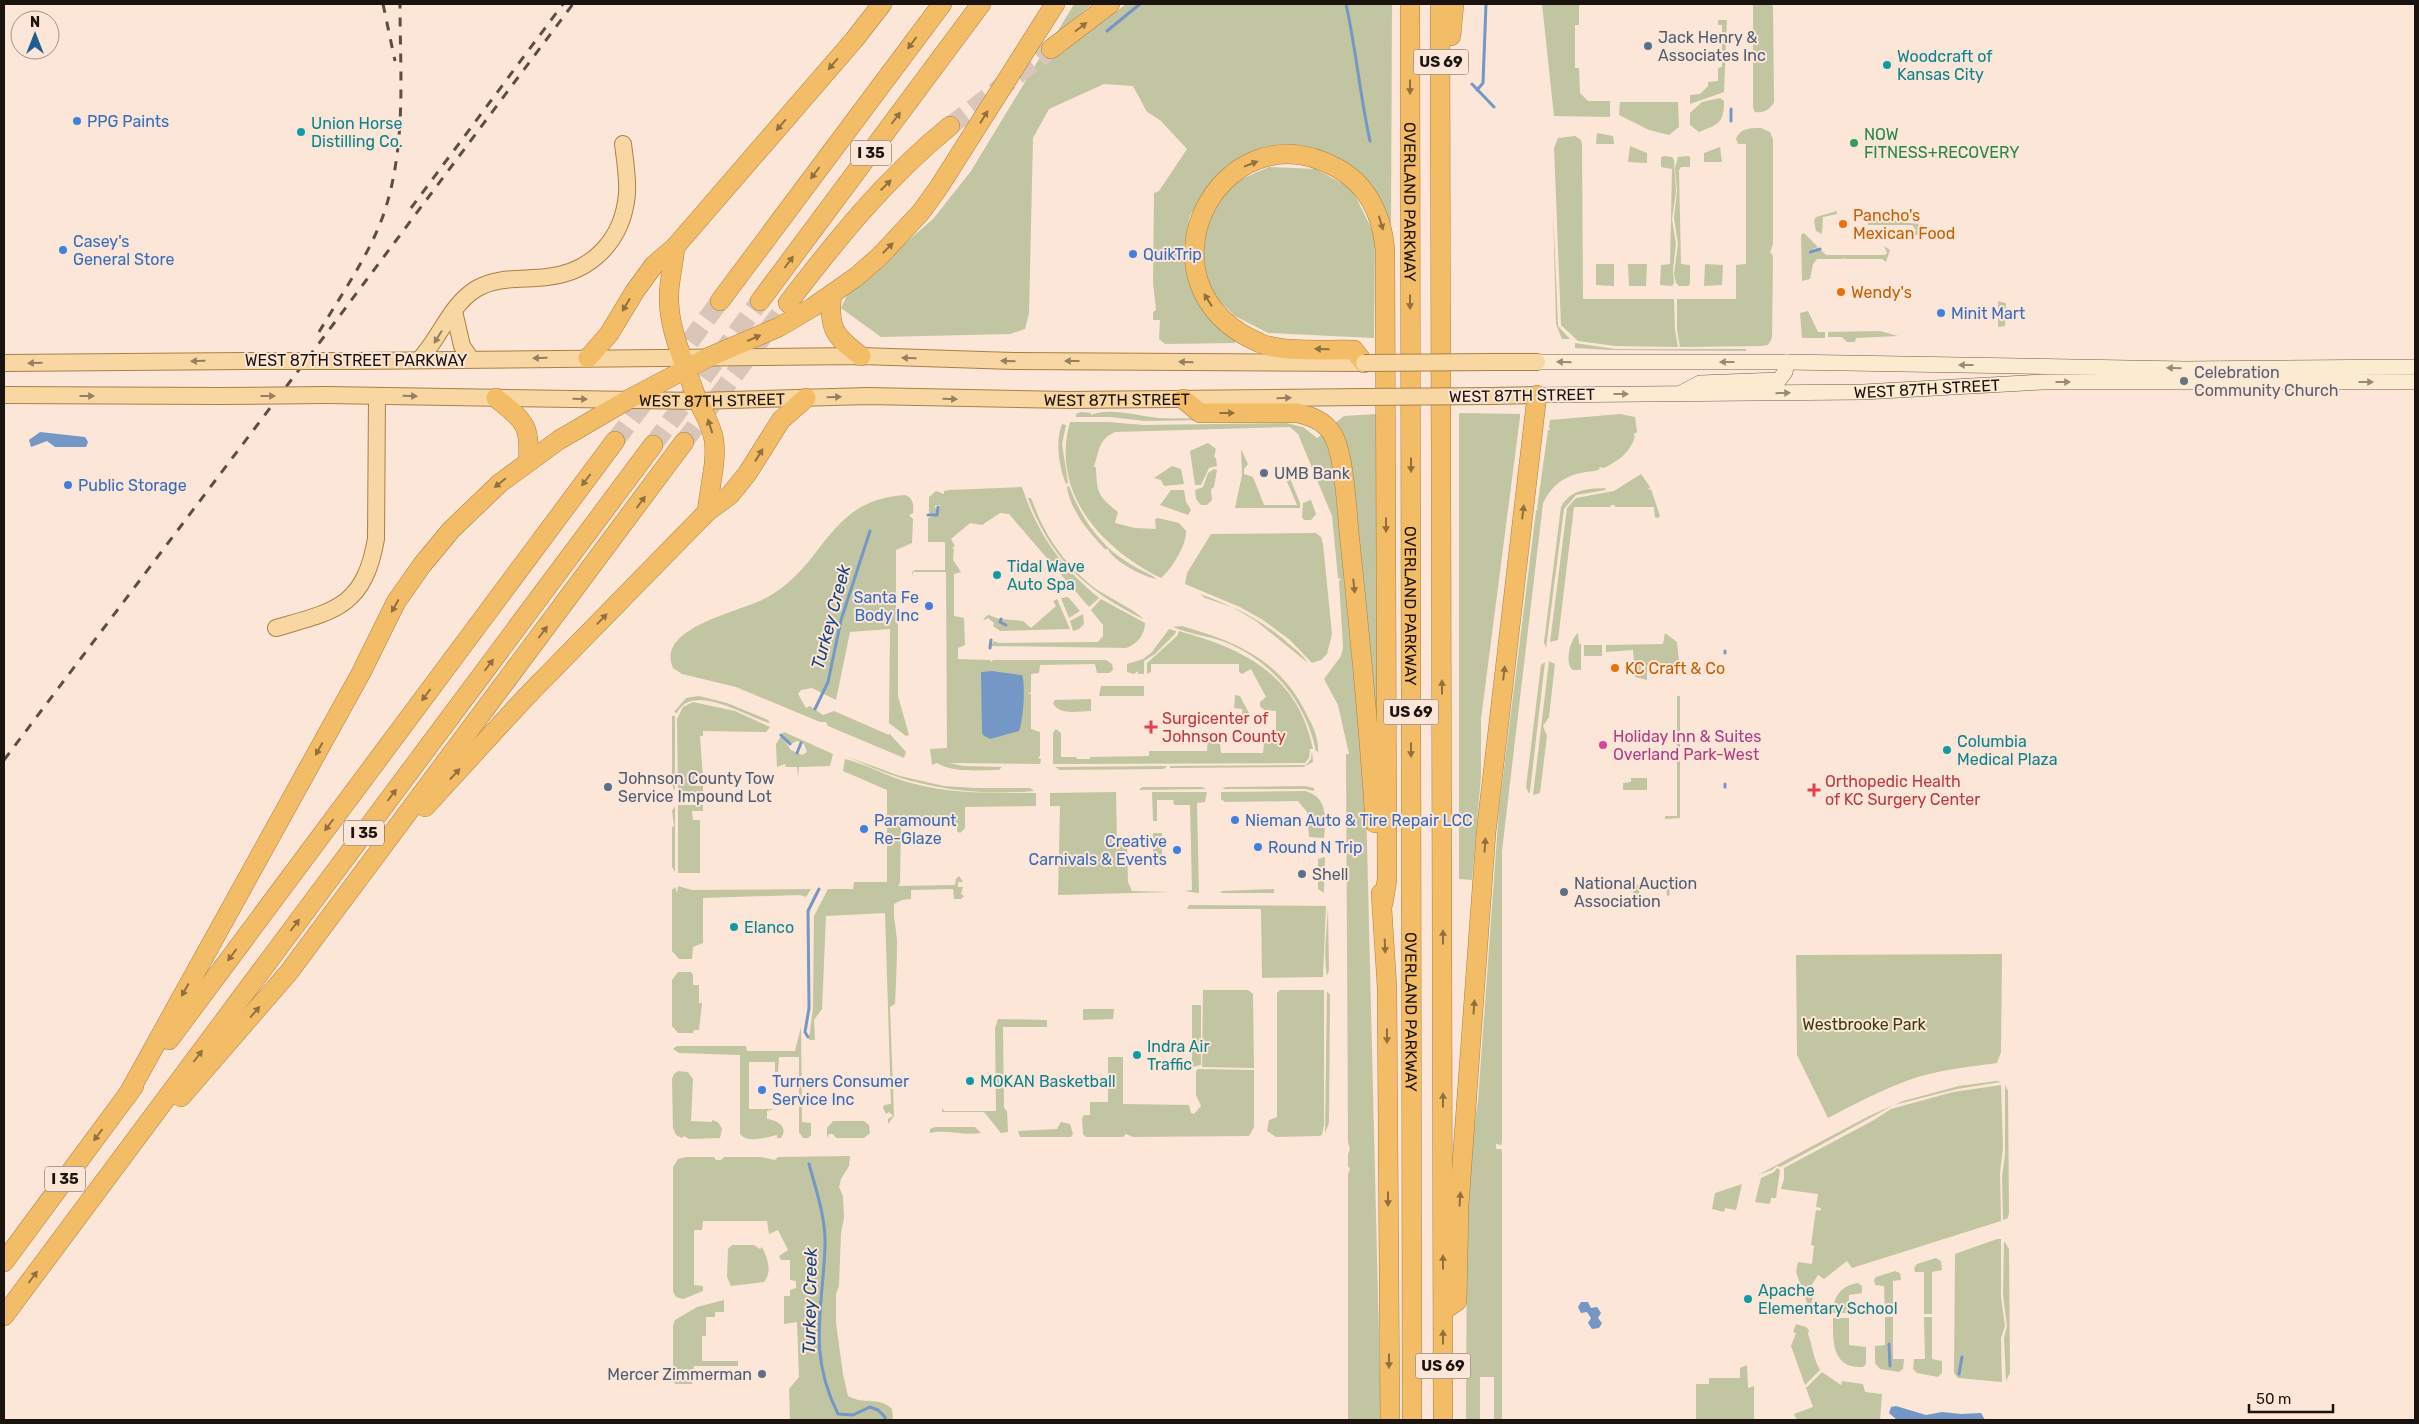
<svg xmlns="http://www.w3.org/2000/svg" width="2419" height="1424" font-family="Rubik,sans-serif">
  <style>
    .green { fill: #c2c5a1; fill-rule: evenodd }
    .water { fill: #7497c6 }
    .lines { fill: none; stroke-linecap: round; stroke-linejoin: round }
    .stream { stroke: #7497c6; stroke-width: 3 }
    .motorway-tunnel { stroke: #dac6b9; stroke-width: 19; stroke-dasharray: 19 9; stroke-linecap: butt }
    .secondary-casing { stroke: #705d51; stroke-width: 16 }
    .primary-casing { stroke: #a78147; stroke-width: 18 }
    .motorway-casing { stroke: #a78147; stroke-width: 20 }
    .secondary { stroke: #fbebd1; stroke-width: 15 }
    .primary { stroke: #f8d7a3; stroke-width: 16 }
    .motorway { stroke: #f3bc66; stroke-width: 19 }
    .rail { stroke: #5a4e46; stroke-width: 3; stroke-dasharray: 9 9; stroke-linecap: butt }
    .primary-bridge-casing { stroke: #a78147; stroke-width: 18; stroke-linecap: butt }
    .primary-bridge { stroke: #f8d7a3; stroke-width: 16 }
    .oneway { fill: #92703e }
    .oneway2 { fill: #957f60 }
    .oneway3 { fill: #968a79 }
    .service-dot { fill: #5c6f8a; stroke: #fce6d7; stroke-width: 2 }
    .culture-dot { fill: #0f9aa8; stroke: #fce6d7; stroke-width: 2 }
    .shop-dot { fill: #3f7fe0; stroke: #fce6d7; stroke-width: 2 }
    .leisure-dot { fill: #2e9e5b; stroke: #fce6d7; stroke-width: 2 }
    .food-dot { fill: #e8710a; stroke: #fce6d7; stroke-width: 2 }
    .worship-dot { fill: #6b7280; stroke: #fce6d7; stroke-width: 2 }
    .health-dot { fill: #e0444e; stroke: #fce6d7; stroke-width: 2 }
    .hotel-dot { fill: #d1479c; stroke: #fce6d7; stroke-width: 2 }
    .labels { text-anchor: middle; stroke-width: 4; stroke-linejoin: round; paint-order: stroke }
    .shield { fill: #fce6d7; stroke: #5e524a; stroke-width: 1 }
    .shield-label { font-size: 15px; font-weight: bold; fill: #1b130e }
    .service-label { font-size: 16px; fill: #4e5e75; stroke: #fce6d7; text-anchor: start }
    .culture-label { font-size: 16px; fill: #0d838f; stroke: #fce6d7; text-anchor: start }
    .shop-label { font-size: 16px; fill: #366cbe; stroke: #fce6d7; text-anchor: start }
    .leisure-label { font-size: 16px; fill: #27864d; stroke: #fce6d7; text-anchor: start }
    .street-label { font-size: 16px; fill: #1b130e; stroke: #fce6d7 }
    .food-label { font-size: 16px; fill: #c56008; stroke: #fce6d7; text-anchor: start }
    .worship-label { font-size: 16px; fill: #5b616d; stroke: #fce6d7; text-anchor: start }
    .health-label { font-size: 16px; fill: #be3a42; stroke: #fce6d7; text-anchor: start }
    .hotel-label { font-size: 16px; fill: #b23c85; stroke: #fce6d7; text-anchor: start }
    .park-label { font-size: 16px; fill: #393b0c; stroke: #fce6d7 }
    .water-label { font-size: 18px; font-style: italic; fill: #15447e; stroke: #fce6d7 }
  </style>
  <rect width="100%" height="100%" fill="#fce6d7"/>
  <path class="green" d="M1074,4h18l-36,30z
    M1126,4h266l-1,220 -19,-33 -83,-43 -82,44 -17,23 -6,33 2,23 11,28 20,25 18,14v5l-70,1 -6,-5 1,-19h-7v-8l3,-2 -3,-28 1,-89 5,-2 28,-42 -27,-29 -13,-8 -14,-26 -29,-2 -55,25 -16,29 -4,175 -4,16 -15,5 -129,3 -40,-29 7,-15 85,-74 38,-48 68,-112 18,-2z
    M1542,4h37v21h-4v43h4l1,25 8,8h22v16l-56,-1z
    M1753,4h19l1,3 1,95c-4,8 -10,11 -19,10l-2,-4z
    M1718,20h9l-3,72 -34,12v-9l10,-1 8,-8v-4l10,-1v-13l4,-1v-42h-4z
    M1720,98l4,3c0,22 -5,23 -25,31l-9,-7v-12l12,-11z
    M1620,102h58l1,25 -10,8 -20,-5 -30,-15z
    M1761,128l9,4 3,7v105l-3,9 2,1 1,4 -1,80 -4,7 -7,1 -81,1 -3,-17v-31h59v-34l10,-1v-120h-8l-2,-5c4,-11 15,-11 25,-11z
    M1597,133l16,3 1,8h-18z
    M1575,136l6,4 1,4 1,155h91l1,31 3,17 -62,-1 -38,-5 -17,-16 -7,-177 4,-10z
    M1630,146l17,7v10l-19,-1z
    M1720,147l2,15h-18v-9z
    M1664,156l8,1 2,3 2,32 -4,27 4,25 -3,26 1,13 -2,3 -12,-1 1,-20 9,-1 2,-95 -11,-2v-10z
    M1688,156l2,1v10h-9l-2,3 2,94 9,1v19l-2,2h-9l-3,-3 -2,-9 4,-30 -4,-26 3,-27 -2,-23 3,-11z
    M1269,167l47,2 36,20 23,47 -1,102 -106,-5 -33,-17 -23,-22 -12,-41 7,-35 23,-34z
    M1553,206l5,120 12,13h-8l-6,-15z
    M1837,211v3l-14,3 -1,17 -6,-3 -2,-10 2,-4z
    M1866,211l29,10 23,3 4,4v5l-8,3 2,-6 -4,-5h-44z
    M1804,233l14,14 -10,4v2l13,-3 5,5h59l2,-2 -3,-7 6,4 -4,12 -4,-3h-37l-1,-1 -1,1h-26l-4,5 -3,15 -8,2 -1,-46z
    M1596,264h18v22l-18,-1z
    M1628,264h19l-1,22h-17z
    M1705,264l18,1 -1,20 -18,1z
    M1998,301l8,2 -1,23 -7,1z
    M1808,311l10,21h7v6h-23l-2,-25z
    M1880,331l18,5 -42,2 -1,4h-8l-5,-5h-14v-5z
    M1575,343l40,6h131v2l-136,-1 -35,-2z
    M1081,412l10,1v2c18,-8 47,1 68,3 16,1 32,0 47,0l3,2 -64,1 -35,-4h-34v-3z
    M1459,413l61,1v3l-39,302v57l-9,104 -13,-1z
    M1377,414v312l-43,-302 10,-8z
    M1620,414l15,3 2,15 -4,3 2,1c-4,16 -17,25 -31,32l-5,-1 1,2 -5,2c-25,2 -40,9 -52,32l-41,348v291l-1,3 -5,-1v5h5l1,2v269h-8v-43h-14v43h-14l1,-217 3,-8 -3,-5 2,-30 9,-59 21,-292 37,-298 2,-2h-1l11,-79h2l-1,-3 1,-7z
    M1070,422h38l35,3 143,-2 17,4 14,11 6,-4 10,30 33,338 15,618h-33v-246l2,-5 -2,-3v-12l2,-5 -2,-7 -2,-388h3l-11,-49 -14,-26 17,-23 2,-9 -4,-66 2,-2 -3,-1 -6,-62 -34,-82 -8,-7 -175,5c-17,7 -16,21 -21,34l2,2c1,25 2,28 22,44l-3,11 20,5 21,1 -1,-10 3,-1 21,5 7,8c1,13 -14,38 -25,47 -59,-29 -111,-85 -91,-156z
    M1062,424l4,1 -4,19 6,39 -2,1c-7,-17 -11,-43 -4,-60z
    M1208,443l8,6 -2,8 2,1 1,8 -8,2 -8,17h-6l-5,-34z
    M1241,449l7,15 -4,5v5l9,3 11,28h33l-14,-33 4,-1 13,32v5h-65l7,-33z
    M1172,466l9,3 3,15 -20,2 -3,-6 -7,-2z
    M1214,469l3,1 -3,17 -3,2 1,11 -5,5h-6l-5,-6 -1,-9 8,-3 5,-14z
    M1641,474l9,13 -2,3 3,-1 9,27 -2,2 -3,-1 -1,-10h-39v-2h-4l-1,2h-36l-16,133 -8,2 17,-134 9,-10 38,-7z
    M1069,486c12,32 31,60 61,78 9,6 19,9 27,15 -12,-1 -48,-20 -49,-31l-2,2 -4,-4c-15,-16 -32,-37 -35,-59z
    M1022,487c15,46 39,80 77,111l-10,9 -80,-93 -9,-1 -18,12 -12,-2 -19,16 4,7 -3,2 2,1 -1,11 8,12 -7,2v42l10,2 1,27 -7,3v11l32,1 1,2 2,-2h113l6,4 1,6 -4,3h-12l-2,-9 -55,1 -1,8 -8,1v18l-3,2h3v35l9,3v24l-2,2 3,1 -1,5 -91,-1 15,3 38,1 -3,3c-19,0 -47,3 -62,-7l-5,2 -2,-16 17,-1 -1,-176h-33l-1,4v-4l3,-2h30v-28h-17v-24l10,-3 2,-10h-5l2,9h-8v-17l7,-6 8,3v-3l5,-1zM993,671l29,4 2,19 -2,7z
    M1605,488l1,2 -30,5 -12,14 -18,139 -2,-6 17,-135c10,-18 26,-18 44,-19z
    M1171,490h13l2,12 5,8 -3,5 -28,-10z
    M905,495c8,3 9,10 8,18l-4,2 4,4 -1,24 -16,7v71l2,4v71l11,39 -3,1 -17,-13 1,-94 -40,3 -14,68 -24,-12 -11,2 -3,4 8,14 4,-2 13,9 11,-4 55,24v-2l17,19 -2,6 -76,-32 -2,-4h-6l-84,-35 -54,-13 -9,-6c-18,-41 68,-56 93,-70 60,-32 60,-98 139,-103z
    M1028,498h3c4,9 7,19 12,28 12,23 28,43 49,60 11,9 46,25 51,33 -56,-28 -92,-59 -115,-121z
    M1311,500l5,14 -5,6h-7l-2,-3 1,-14z
    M1316,533l5,4 2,7 9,90 -5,20 -6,6 -9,3 -22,-23 -27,-20 -23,-13 -55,-23 2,-11 24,-39z
    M1200,594c34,12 62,26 89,50 7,6 15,12 19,19l-52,-42 -24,-14 -27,-9z
    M1068,597l12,14 -11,7 -8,-20z
    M1057,599l13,30 -70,2 -7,-5 1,-3 -6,-5 -5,3 3,-5 3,-1 10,4 7,7 2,-2 -7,-2 1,-3 21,2 8,7 25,-22 -3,-5z
    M1101,599l44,24c0,12 -9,22 -19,25l-135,-2 3,-5 5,2 99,-1 5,-6v-11l-12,-15z
    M1083,614l1,10 -5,5 -6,2 -3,-10z
    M1182,626c55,16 99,34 125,89 6,11 12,24 11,37l-2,-1c-10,-49 -44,-90 -91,-109 -17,-6 -35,-8 -52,-15z
    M1169,629l7,2 -1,3 -20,20 -11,7v13h-6v-3l-4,3 -7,-2v-8l16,-5 9,-7z
    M1179,631c65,18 119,44 134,118h-3l-1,9 -4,5 -252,1v-31l3,-4 5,4v24h15l1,2h13v-2l59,-1v-5h58l1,-13h3l3,5 6,1 1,9h42l1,-10 12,-1v-31l-12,-1 -4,-4v-4l6,-5 -15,-28 -9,5 -3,-2v-8h-88v8l-4,2v-11l30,-27z
    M1578,633l1,11h2v26h-8c-9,-6 -3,-31 5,-37z
    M1665,633l12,9 2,18 -6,6 -1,-2 -25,1v15l-12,-3 -2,-27 -27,2v-7l57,-1z
    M1584,645h18v11h-18z
    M1549,661l6,3 -6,53 -6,9 4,10 -7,57 -7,2z
    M1545,662l-15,129 -1,3 -3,-7 15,-122z
    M1101,686h43v10h-45z
    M1235,695l5,1 11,21 -8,1 -1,-9 -8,-1z
    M699,696l28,7 41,17 2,3c-24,-6 -77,-42 -93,-10l-3,-1 12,-14z
    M1677,696h3v122l-15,1v-3h12z
    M1091,699v12c-13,0 -32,5 -38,-8l2,-3z
    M693,702l42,9 35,16 -4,5 -63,-1v5h-3l3,42h-9v8h9v6l-25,1 -1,-74 6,-12z
    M672,716h3v75l-3,-6z
    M784,732l49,22 -3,12 -31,1 -1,10 -1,-10h-11l-1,-3 -8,3 -1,-23 5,-8 10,14 11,5 5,-3 -3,-8 -7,-3 -6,3 -9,-10z
    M1312,751l1,11 -10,5 -133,1v-2l136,-1 5,-6z
    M848,757l52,19 44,10 31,2h55l4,3c-55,5 -110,-2 -161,-23 -8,-4 -17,-7 -25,-11z
    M845,759c23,6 43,18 66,24 39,11 79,10 119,10h6v13l-71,1v21l-5,5 -3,-2v-8h-56l-1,60 -2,3 57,-1 1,-6 3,-3 4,6h-5v5h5l-2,7 3,2 -3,3h-7l-1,-10 -42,1v9l-9,1 -8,4c-1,13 2,23 3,36 0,21 -1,43 -2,64l-5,3 4,109 -6,8v-5l5,-3 -4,-4 -3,2 -3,-6 1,-3 7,-1 -6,-191 -59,3 -4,93 -8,11 1,20h-6l4,-32 1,-92 14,-27h25l1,-7h33v-92l-44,-19z
    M1167,766l-3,3 -104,1 -5,-3z
    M1631,778h16v12h-24v-7l8,-1z
    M1305,786l9,2v3l-9,-2h-83l4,-2z
    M1142,787h60l4,2 -67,1z
    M1305,791c23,6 21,27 19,47l-15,-1 -2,-25 -9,-11 -73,1 -4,-3v-7z
    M1116,792l1,49 10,2 1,39 4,9 40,1 -114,3 2,-89h-10v-13z
    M1152,792h55l-2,10 -8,1 2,90 -15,-2 8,-1 -2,-85h-16l-1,-5h-16v21h-4z
    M678,805h25v6h-11l1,9h7v53h-22z
    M675,806v66l-3,-5v-40l2,-1 -2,-15z
    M1153,833h9v33l-9,1z
    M1325,857l-1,33v3l-6,-4v-30z
    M1643,881h25l2,14 -3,1 -1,-9h-26l-1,9h-4l-2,-2 1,-6z
    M678,886l14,4 119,-1 -5,8 -6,-2 -97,3v45l-10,4 -1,12h-13l-7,-8v-61l3,-3 2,6z
    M1274,889v4h-54l2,-2z
    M1189,905l137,1 -3,71 -61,1 -1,-69h-74z
    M1328,907l1,63 -2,6c-4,-22 0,-47 1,-69z
    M2002,954l-1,98 -4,11c-30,4 -60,7 -88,17 -28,10 -54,24 -81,38l-31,-63 -1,-100z
    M678,972h13l2,3v10h6v18h3l-3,27h-5l-1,3h-15l-6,-7v-46z
    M1203,990h45l5,4 1,74 -52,-1z
    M1280,990h44v135l-2,10 -3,1 -43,1 -9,-6 2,-11 8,-3v-124z
    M1327,991l3,4 -1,128 -4,10z
    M1192,1005h9v60l-9,2z
    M1083,1009h31l-1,10 -30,1z
    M998,1019l49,1v7h-44l1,81 3,3 1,21 -7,1 -17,-21h-42v-4l2,3h52l-1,-83z
    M801,1027l1,95 9,1v12l-3,3h-5l-4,-6v-75h-20l-1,15h-3v-10h-26v47h26l-8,2v8c10,1 22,8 14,19h-4v-3c-9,2 -29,9 -37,-1v-79l-61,-2 -6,-4 4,-3h69l1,5h48z
    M1108,1057h15v47l66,1 2,8 3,1 7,-8 -5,-11v-24l2,-2 56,1v57l-5,9 -116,1 -7,-3 -3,3h-37l-3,-3 -1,-16 2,-3h6v-13h18z
    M678,1071l10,1 5,7 -2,42 21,1v-2l6,2 4,7 -2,9 -31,1 -5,-3 -2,2 -6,-3 -3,-7 -1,-49 2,-5z
    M1997,1081l4,1 -44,7 -63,16 -114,62 -3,-1 -5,4 -14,5 111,-59 34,-15 56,-15z
    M2001,1085l2,63 -3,25 1,48 -149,47 -5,-7 -23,18 -6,-4 -7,11 4,3 -4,16 -3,1 -12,-34 2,-10 14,2 2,-18 -3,-1 5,-35 4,1 1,-3 -5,-1 2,-13 -37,-5 3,-10v-11l90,-48 17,-11 62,-17z
    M2005,1085l3,6 1,122 -1,5 -5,2 -1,-43 3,-23z
    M833,1121h31l5,4 1,8 -6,5h-28l-3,-4h-4l-2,4v-10z
    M1061,1122l9,2 3,10 -2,3h-51l-2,-6 39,-2z
    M935,1127h40l6,6c-18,3 -34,-4 -51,0v-4z
    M850,1156l-1,10 -8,13 -2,8 4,9 1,22 -3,15 -2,53 -3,8v29l7,51 5,22c15,9 31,0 44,13l1,11h-103l-1,-31 10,-12 -2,-55 -13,2v-28h6v-6l6,-2v-7l-6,-1v-20h-9l-2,-4 9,-6 -10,-20 -9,4 -2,-13h-64l-1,9h-8v55l9,1v5l-20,8 -7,-2 -3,-6v-124l5,-8 8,-2h28l2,3h5l3,-3h37l14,3 3,-3z
    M1777,1168l3,2 -4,28h-5l-1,6 -15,-2 6,-24 13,-6z
    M1742,1184l-6,26 -11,-2 -1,4 -12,-3 3,-16z
    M1997,1239h4v58l4,29 -4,12 1,44 -44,-4 -4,-5 1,-119z
    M2004,1241l5,8 1,124 -4,8 -2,-43 3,-12 -4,-31z
    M732,1245h22l6,4 2,-2c5,11 11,24 2,35l-33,4 -4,-9 1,-28z
    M1936,1258l5,3 1,9 -10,2v42h-8v-42h-9l-1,-4 3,-4z
    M1895,1271l5,2 1,7 -8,1v32h-8l-1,-27 -9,-1 -1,-5 2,-3z
    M1858,1283l4,3v7l-13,2v18h-16c0,-17 9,-28 25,-30z
    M724,1300v12h-9v5h-9v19h-4v25h36v5h-44l-2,18h-17l-2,-5v-53l2,-6 22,-13z
    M1885,1317h8v42h11l-1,10 -4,3 -19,-3 -5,-6v-17l10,-1z
    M1924,1317h8v42l10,2v12l-4,4 -21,-4 -4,-4 1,-10h11z
    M1833,1318h16v27l17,2v17l-3,3c-32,2 -30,-27 -30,-49z
    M1796,1324l10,3 3,3 -1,4c4,10 5,24 12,36l-15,15 -14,-39 5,-13 -3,-1z
    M1747,1365l1,23 6,-2v34h-58v-36h13v-6h31v-10z
    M1822,1372l19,13 1,-4 21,3 2,8 17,2 -2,26h-83l-3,-6 19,-7 -7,-19z"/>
  <path class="water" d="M40,432l45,5 3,5 -2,5h-31l-8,-6 -16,6 -2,-7z
    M993,671l29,4c4,8 1,48 -3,56l-29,8 -7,-4 -1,-3 -1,-60z
    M1581,1302h7l3,6 6,-1 4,6 -3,5 4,5 -3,5 -7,1 -4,-6 3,-5 -4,-6 -6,1 -3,-6z
    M1896,1406l30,9 16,-3 19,2 20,-1 4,7h-88l-8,-7 2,-6z"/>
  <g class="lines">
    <path class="stream" d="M1346,4c10,45 14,92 24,137
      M1107,31l33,-27
      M1472,84l22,23
      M1477,90l6,-7 3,-79
      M1731,109v12
      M1810,252l10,-3
      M928,515h9l1,-8
      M1001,619l-1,3 6,3
      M990,648l1,-8
      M1725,651v2
      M815,709l13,-27 13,-62 29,-89
      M781,735l9,9
      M797,753l4,-10
      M1725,784v3
      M808,1037l-3,-5 4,-24 -1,-97 11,-22
      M809,1164c7,26 17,54 16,82 -2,63 -18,106 13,168l15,1 17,-8 8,3 7,7v3
      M1889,1344l1,22
      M1959,1374l3,-17"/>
    <path class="motorway-tunnel" d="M950,126l101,-77
      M673,364l47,-63
      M615,441l40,-53
      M684,442l104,-139
      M653,445l107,-144"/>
    <defs>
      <g id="secondary">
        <path d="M1537,362h250l398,7 230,-2"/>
        <path d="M1681,393l19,-10 79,-3 6,-8 2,-10"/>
        <path id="s1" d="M1537,395l326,-3 180,-10h372"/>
      </g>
      <g id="primary">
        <path d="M454,311l8,35 9,13"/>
        <path d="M419,360c21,-22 31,-55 57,-71 21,-13 48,-9 71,-12 46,-5 76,-38 80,-83 1,-17 -2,-34 -4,-50"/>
        <path d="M353,361l508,-5 152,5 351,2"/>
        <path d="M1492,362h45"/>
        <path d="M4,363l242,-2"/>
        <path d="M4,395l215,1"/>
        <path id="s2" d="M326,395l372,6 170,-5 202,4 292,-3"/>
        <path d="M1492,396l45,-1"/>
        <path d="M276,628c59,-17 88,-21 100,-89l1,-143"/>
      </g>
      <g id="motorway">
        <path id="s3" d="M1410,4l2,1416"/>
        <path d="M1440,4l3,1416"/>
        <path d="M1451,36l3,-32"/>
        <path d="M1051,49l59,-45"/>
        <path d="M675,247c-1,16 -6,33 -6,49 -1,32 15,65 25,95 6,17 17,31 20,49 3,24 -5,48 -7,72"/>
        <path d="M832,294c-4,34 2,42 29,62"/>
        <path d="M720,301l222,-297"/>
        <path d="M760,301l221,-297"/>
        <path d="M788,303c49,-64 99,-126 162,-177"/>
        <path d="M588,358l21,-24 26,-43 19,-26 21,-18 179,-207 28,-36"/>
        <path d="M1364,363l-10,-13c-24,-1 -72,3 -94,-7 -134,-57 -40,-240 77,-175 31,17 45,48 48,81l2,631 -4,24"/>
        <path d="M496,398c28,23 35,26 32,64"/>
        <path d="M1183,399l17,14h97c15,3 30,9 37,24 11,22 13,78 16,105 10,94 19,187 25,281"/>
        <path d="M425,807l99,-108 183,-187 23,-17 17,-21 34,-54 25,-22"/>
        <path d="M1381,893l6,94 3,433"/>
        <path d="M169,1040l446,-599"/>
        <path d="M127,1096l234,-423 35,-71 26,-37 29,-35 49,-47 59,-43 70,-41 80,-42 70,-30 34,-20 43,-30 24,-21 41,-44 18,-25 116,-183"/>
        <path d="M181,1097l108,-125 395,-530"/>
        <path d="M4,1262l130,-176"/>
        <path d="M1443,1311l14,-10 2,-96 27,-372 51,-438"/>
        <path d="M4,1316l649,-871"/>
      </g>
    </defs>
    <use href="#secondary" class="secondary-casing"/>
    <use href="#primary" class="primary-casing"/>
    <use href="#motorway" class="motorway-casing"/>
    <use href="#secondary" class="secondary"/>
    <use href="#primary" class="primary"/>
    <use href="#motorway" class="motorway"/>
    <path class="rail" d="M383,4l12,57
      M411,208l152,-204
      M319,332c22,-37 49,-75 64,-116 24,-69 17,-141 17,-212
      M4,760l319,-422 250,-334"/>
    <defs>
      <path id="primary-bridge" d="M246,361h107
        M1364,363l128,-1
        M219,396l107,-1
        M1362,397l130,-1"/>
    </defs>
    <use href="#primary-bridge" class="primary-bridge-casing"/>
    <use href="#primary-bridge" class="primary-bridge"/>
  </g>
  <defs><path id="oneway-solid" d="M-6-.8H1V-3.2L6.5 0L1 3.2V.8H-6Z" transform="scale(1.25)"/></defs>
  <g class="oneway">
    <use href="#oneway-solid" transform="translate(1081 27) rotate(-37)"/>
    <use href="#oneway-solid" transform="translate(912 43) rotate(127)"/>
    <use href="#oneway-solid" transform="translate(833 64) rotate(131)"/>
    <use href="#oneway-solid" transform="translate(1410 87) rotate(90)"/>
    <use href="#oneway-solid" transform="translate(984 117) rotate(-58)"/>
    <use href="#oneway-solid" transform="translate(896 118) rotate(-53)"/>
    <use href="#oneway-solid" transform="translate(781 125) rotate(131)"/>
    <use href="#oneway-solid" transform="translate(1251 164) rotate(-21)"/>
    <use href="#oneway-solid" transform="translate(815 173) rotate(127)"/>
    <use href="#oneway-solid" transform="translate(886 185) rotate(-45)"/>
    <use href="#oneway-solid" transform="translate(1381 223) rotate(73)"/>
    <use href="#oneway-solid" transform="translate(888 248) rotate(-45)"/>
    <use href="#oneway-solid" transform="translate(789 262) rotate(-53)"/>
    <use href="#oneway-solid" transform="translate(1208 300) rotate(-122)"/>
    <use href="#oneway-solid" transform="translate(1410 302) rotate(90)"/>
    <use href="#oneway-solid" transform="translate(626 305) rotate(121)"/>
    <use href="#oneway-solid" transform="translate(754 338) rotate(-24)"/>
    <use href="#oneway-solid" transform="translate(1322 349) rotate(-179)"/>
    <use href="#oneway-solid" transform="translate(1227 413)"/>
    <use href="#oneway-solid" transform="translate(710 426) rotate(-108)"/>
    <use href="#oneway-solid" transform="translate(759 455) rotate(-58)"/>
    <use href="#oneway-solid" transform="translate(1411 465) rotate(90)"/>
    <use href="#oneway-solid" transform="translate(586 480) rotate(127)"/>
    <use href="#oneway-solid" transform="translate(500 483) rotate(141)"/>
    <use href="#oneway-solid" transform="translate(641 502) rotate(-54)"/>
    <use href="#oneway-solid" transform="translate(1523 512) rotate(-83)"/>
    <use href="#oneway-solid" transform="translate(1386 525) rotate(90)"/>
    <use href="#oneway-solid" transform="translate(1354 586) rotate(84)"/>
    <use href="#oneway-solid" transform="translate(395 606) rotate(119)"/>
    <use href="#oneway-solid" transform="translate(602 619) rotate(-46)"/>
    <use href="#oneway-solid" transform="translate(543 632) rotate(-53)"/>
    <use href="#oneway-solid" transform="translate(489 665) rotate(-53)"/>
    <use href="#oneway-solid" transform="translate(1504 673) rotate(-83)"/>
    <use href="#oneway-solid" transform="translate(1442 687) rotate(-90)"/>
    <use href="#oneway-solid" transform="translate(426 695) rotate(127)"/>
    <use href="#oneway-solid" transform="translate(319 749) rotate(119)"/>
    <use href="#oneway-solid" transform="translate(1411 750) rotate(90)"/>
    <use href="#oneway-solid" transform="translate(455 774) rotate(-47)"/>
    <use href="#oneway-solid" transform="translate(392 795) rotate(-53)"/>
    <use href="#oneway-solid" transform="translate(329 825) rotate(127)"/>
    <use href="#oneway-solid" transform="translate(1485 845) rotate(-86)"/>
    <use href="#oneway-solid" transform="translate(295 925) rotate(-53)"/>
    <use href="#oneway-solid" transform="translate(1443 937) rotate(-90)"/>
    <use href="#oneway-solid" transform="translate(1385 946) rotate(88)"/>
    <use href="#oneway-solid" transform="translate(232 955) rotate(127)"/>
    <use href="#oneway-solid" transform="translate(185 990) rotate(119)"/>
    <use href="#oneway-solid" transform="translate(1474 1007) rotate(-86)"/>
    <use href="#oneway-solid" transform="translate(255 1012) rotate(-49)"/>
    <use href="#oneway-solid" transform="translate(1387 1036) rotate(90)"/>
    <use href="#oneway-solid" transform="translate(198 1056) rotate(-53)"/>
    <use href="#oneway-solid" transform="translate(1443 1100) rotate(-90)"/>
    <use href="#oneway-solid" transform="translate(98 1135) rotate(127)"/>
    <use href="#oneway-solid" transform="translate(1388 1199) rotate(90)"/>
    <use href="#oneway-solid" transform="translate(1460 1199) rotate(-86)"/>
    <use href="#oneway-solid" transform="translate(1443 1262) rotate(-90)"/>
    <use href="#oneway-solid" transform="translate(33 1277) rotate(-53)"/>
    <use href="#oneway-solid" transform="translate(1443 1337) rotate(-90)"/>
    <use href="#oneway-solid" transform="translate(1389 1361) rotate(90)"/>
  </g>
  <g class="oneway2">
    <use href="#oneway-solid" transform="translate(438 337) rotate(122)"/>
    <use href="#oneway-solid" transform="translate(540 358) rotate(179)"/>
    <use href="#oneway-solid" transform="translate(909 358) rotate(-178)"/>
    <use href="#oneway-solid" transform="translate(198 361) rotate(179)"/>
    <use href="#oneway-solid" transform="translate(1008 361) rotate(-179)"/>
    <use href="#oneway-solid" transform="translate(1072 361) rotate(-180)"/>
    <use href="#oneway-solid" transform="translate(1186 362) rotate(-179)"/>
    <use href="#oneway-solid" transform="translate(35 363) rotate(179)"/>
    <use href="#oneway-solid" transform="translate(87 396)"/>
    <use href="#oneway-solid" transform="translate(268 396)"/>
    <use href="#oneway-solid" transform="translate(410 396) rotate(1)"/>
    <use href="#oneway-solid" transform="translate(834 397) rotate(-2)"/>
    <use href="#oneway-solid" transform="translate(1284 398) rotate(-1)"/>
    <use href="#oneway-solid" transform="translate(580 399) rotate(1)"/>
    <use href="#oneway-solid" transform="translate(950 399) rotate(2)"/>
  </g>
  <g class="oneway3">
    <use href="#oneway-solid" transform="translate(1564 362) rotate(-179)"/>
    <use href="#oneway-solid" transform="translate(1727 362) rotate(-180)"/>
    <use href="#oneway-solid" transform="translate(1966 365) rotate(180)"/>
    <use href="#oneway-solid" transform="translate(2174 368) rotate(-179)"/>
    <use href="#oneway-solid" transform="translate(2063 382)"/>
    <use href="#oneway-solid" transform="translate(2366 382)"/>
    <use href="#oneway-solid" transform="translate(1783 393) rotate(-1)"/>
    <use href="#oneway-solid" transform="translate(1621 394)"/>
  </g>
  <g class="service-dot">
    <circle cx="1648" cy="46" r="5"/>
    <circle cx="1264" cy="473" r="5"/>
    <circle cx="608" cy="787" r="5"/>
    <circle cx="1302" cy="874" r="5"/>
    <circle cx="1564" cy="892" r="5"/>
    <circle cx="762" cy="1374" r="5"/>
  </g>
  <g class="culture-dot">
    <circle cx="1887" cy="65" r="5"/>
    <circle cx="301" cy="132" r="5"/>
    <circle cx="997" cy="575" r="5"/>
    <circle cx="1947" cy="750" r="5"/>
    <circle cx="734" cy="927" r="5"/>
    <circle cx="1137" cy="1055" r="5"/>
    <circle cx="970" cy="1081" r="5"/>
    <circle cx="1748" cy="1299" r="5"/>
  </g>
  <g class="shop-dot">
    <circle cx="77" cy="121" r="5"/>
    <circle cx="63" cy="250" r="5"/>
    <circle cx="1133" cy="254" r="5"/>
    <circle cx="1941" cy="313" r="5"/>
    <circle cx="68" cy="485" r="5"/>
    <circle cx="929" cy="606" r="5"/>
    <circle cx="1235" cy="820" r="5"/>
    <circle cx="864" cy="829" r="5"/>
    <circle cx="1258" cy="847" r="5"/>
    <circle cx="1177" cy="850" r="5"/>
    <circle cx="762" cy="1090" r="5"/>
  </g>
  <circle class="leisure-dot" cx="1854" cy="143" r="5"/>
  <g class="food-dot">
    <circle cx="1843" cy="224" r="5"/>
    <circle cx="1841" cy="292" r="5"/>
    <circle cx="1615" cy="668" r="5"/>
  </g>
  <circle class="worship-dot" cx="2184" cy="381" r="5"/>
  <g class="health-dot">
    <path d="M1148.5 719.5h5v5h5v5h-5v5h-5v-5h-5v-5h5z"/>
    <path d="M1811.5 782.5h5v5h5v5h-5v5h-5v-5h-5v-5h5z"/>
  </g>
  <circle class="hotel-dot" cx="1603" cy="745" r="5"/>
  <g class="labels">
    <g class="shield">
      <rect x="1413.5" y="49.5" width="55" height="25" rx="4"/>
      <rect x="851" y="140.5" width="40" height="25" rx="4"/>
      <rect x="1383.5" y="699.5" width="55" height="25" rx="4"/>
      <rect x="344" y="820.5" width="40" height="25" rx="4"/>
      <rect x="45" y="1166.5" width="40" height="25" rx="4"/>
      <rect x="1415.5" y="1353.5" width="55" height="25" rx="4"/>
    </g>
    <g class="shield-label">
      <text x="1441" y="67">US 69</text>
      <text x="871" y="158">I 35</text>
      <text x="1411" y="717">US 69</text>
      <text x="364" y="838">I 35</text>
      <text x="65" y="1184">I 35</text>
      <text x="1443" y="1371">US 69</text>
    </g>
    <g class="service-label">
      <text x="1658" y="43">Jack Henry &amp;<tspan x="1658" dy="18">Associates Inc</tspan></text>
      <text x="1274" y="479">UMB Bank</text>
      <text x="618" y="784">Johnson County Tow<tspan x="618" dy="18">Service Impound Lot</tspan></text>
      <text x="1312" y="880">Shell</text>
      <text x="1574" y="889">National Auction<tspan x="1574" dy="18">Association</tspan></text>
      <text x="752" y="1380" text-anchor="end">Mercer Zimmerman</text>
    </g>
    <g class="culture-label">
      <text x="1897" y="62">Woodcraft of<tspan x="1897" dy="18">Kansas City</tspan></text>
      <text x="311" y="129">Union Horse<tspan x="311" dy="18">Distilling Co.</tspan></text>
      <text x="1007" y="572">Tidal Wave<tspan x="1007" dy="18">Auto Spa</tspan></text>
      <text x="1957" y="747">Columbia<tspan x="1957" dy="18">Medical Plaza</tspan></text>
      <text x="744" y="933">Elanco</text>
      <text x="1147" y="1052">Indra Air<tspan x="1147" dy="18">Traffic</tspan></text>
      <text x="980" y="1087">MOKAN Basketball</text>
      <text x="1758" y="1296">Apache<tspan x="1758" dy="18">Elementary School</tspan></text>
    </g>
    <g class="shop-label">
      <text x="87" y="127">PPG Paints</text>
      <text x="73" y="247">Casey's<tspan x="73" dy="18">General Store</tspan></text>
      <text x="1143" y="260">QuikTrip</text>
      <text x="1951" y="319">Minit Mart</text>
      <text x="78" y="491">Public Storage</text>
      <text x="919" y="603" text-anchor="end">Santa Fe<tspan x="919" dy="18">Body Inc</tspan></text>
      <text x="874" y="826">Paramount<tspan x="874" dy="18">Re-Glaze</tspan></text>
      <text x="1245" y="826">Nieman Auto &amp; Tire Repair LCC</text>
      <text x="1167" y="847" text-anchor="end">Creative<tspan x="1167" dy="18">Carnivals &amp; Events</tspan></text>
      <text x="1268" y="853">Round N Trip</text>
      <text x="772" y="1087">Turners Consumer<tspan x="772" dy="18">Service Inc</tspan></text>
    </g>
    <g class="leisure-label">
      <text x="1864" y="140">NOW<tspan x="1864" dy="18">FITNESS+RECOVERY</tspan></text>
    </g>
    <g class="street-label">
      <text dy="6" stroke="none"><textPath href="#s3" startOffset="198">OVERLAND PARKWAY</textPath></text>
      <text x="356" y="366">WEST 87TH STREET PARKWAY</text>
      <text dy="6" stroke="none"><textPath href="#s1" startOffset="390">WEST 87TH STREET</textPath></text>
      <text transform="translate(1522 395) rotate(-1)" y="6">WEST 87TH STREET</text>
      <text dy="6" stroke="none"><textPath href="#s2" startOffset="386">WEST 87TH STREET</textPath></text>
      <text dy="6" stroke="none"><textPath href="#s2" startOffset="791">WEST 87TH STREET</textPath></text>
      <text dy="6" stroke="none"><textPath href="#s3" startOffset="602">OVERLAND PARKWAY</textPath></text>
      <text dy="6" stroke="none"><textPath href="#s3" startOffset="1008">OVERLAND PARKWAY</textPath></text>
    </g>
    <g class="food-label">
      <text x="1853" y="221">Pancho's<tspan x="1853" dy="18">Mexican Food</tspan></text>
      <text x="1851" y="298">Wendy's</text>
      <text x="1625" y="674">KC Craft &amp; Co</text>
    </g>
    <g class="worship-label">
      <text x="2194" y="378">Celebration<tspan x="2194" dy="18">Community Church</tspan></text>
    </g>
    <g class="health-label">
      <text x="1162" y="724">Surgicenter of<tspan x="1162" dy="18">Johnson County</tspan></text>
      <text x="1825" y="787">Orthopedic Health<tspan x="1825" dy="18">of KC Surgery Center</tspan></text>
    </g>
    <g class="hotel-label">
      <text x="1613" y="742">Holiday Inn &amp; Suites<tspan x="1613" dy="18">Overland Park-West</tspan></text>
    </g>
    <g class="park-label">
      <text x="1864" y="1030">Westbrooke Park</text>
    </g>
    <g class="water-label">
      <text transform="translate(831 617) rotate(-75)" y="6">Turkey Creek</text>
      <text transform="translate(810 1301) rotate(-89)" y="6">Turkey Creek</text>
    </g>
  </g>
  <rect width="2419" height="1424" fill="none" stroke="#1b130e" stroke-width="10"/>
  <g transform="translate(35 35)"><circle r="24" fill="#fce6d7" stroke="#a29287"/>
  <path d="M0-4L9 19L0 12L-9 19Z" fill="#1f5d93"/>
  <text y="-8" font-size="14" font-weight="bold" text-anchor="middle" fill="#1b130e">N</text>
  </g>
  <path d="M2249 1404v8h84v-8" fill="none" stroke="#1b130e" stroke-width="2.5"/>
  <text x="2256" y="1404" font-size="15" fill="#1b130e" stroke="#fce6d7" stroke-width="4" paint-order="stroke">50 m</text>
</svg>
